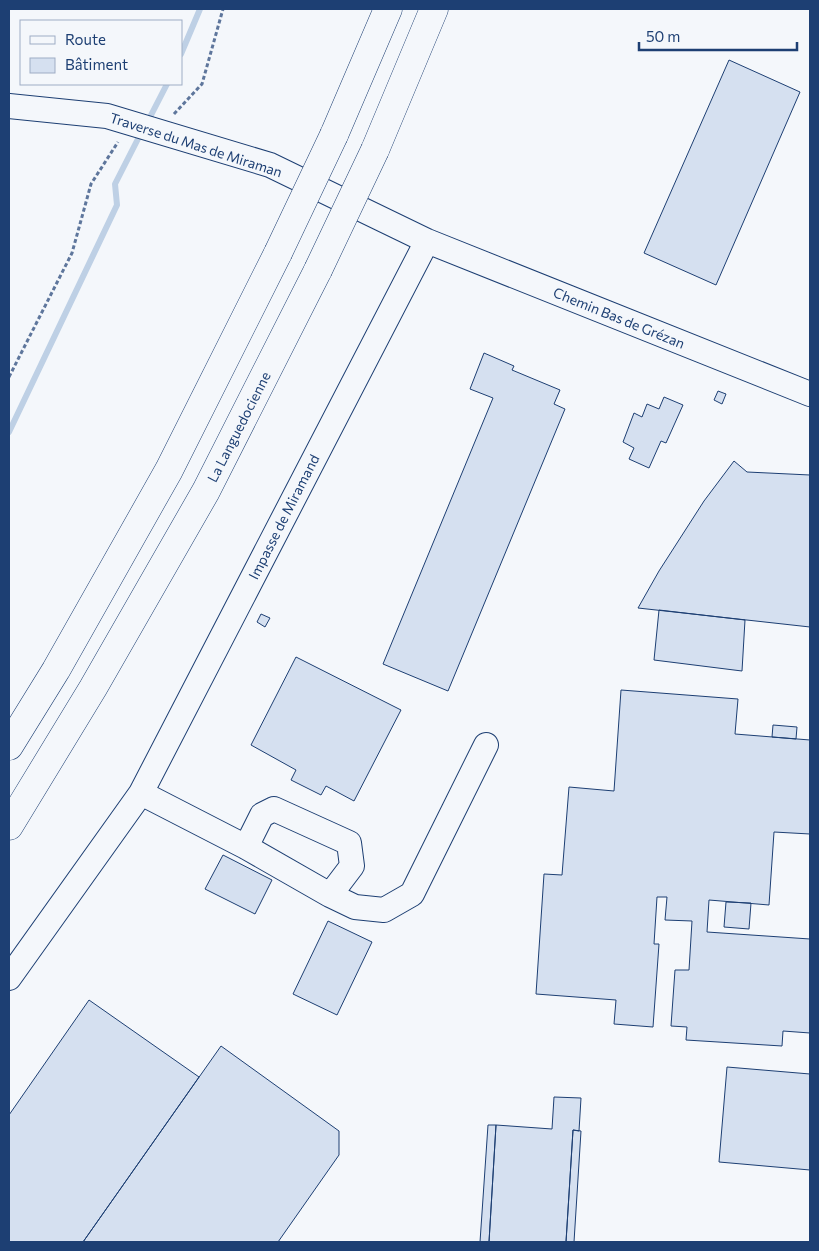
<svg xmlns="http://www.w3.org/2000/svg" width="819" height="1251" font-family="Commissioner,sans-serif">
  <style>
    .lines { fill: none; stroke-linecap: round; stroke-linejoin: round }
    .stream { stroke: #bed0e5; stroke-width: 6 }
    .building { fill: #d5e0f0; stroke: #1d3f73 }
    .minor-casing { stroke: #1d3f73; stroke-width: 26 }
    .highway-casing { stroke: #1d3f73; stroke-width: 29 }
    .path { stroke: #5e769c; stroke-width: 3; stroke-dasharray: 4 2.5; stroke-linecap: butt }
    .minor { stroke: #f4f7fb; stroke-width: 24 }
    .highway { stroke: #f4f7fb; stroke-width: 28 }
    .highway-bridge-casing { stroke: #1d3f73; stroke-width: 29; stroke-linecap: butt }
    .highway-bridge { stroke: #f4f7fb; stroke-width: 28 }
    .labels { text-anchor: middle; stroke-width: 4; stroke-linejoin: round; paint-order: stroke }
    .street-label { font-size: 14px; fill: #1d3f73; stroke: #f4f7fb }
  </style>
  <rect width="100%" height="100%" fill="#f4f7fb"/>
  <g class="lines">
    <path class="stream" d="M181,54l19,-45
      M147,123l20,-39
      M9,432l108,-227 -2,-21 27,-53"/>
  </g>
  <path class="building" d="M729,60l71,32 -84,193 -72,-32z
    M484,353l30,13 -2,4 48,20 -6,14 11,5 -117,282 -65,-27 110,-266 -23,-9z
    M718,391l8,3 -4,10 -8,-4z
    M664,397l19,8 -17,38 -5,-2 -12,27 -20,-9 5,-11 -11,-6 11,-29 8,4 5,-13 12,5z
    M734,461l13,11 63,3v152l-172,-19 21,-37 45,-70z
    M659,610l86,10 -3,51 -88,-11z
    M261,614l9,4 -5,9 -8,-5z
    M296,657l105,53 -47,91 -28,-15 -5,9 -30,-15 5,-10 -45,-25z
    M621,690l117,9 -3,35 75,6v94l-36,-2 -5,73 -60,-5 -2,32 103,7v94l-27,-2 -1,15 -96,-6 1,-13 -16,-1 4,-56h14l3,-49 -27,-1 2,-23h-10l-3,47h5l-6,83 -39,-3 2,-24 -80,-6 8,-120 18,1 7,-88 45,4z
    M773,725l24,2 -1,12 -24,-2z
    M223,855l49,25 -17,34 -50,-25z
    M726,902l25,1 -2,26 -25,-2z
    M328,921l44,21 -35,73 -44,-21z
    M89,1000l110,77 -116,165h-74v-127z
    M221,1046l118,85v24l-61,87h-195z
    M727,1067l83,7v96l-91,-8z
    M554,1097l27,1 -2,33 -6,-1 -7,112h-77l7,-117 56,4z
    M488,1125h8l-7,117h-9z
    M573,1130l8,1 -7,111h-8z"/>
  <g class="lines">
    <defs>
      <path id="minor" d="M9,106l98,10 163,49 157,76 383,153
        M141,793l105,54 84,48 22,-29 -3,-23 -75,-34 -12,6 -16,32
        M330,895l25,12 29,3 28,-16 74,-149
        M9,978l132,-185 286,-552"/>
      <path id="highway" d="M334,135l54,-126
        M375,150l59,-141
        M9,746l47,-76 113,-200 109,-217
        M9,826l84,-138 113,-197 112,-221"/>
    </defs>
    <use href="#minor" class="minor-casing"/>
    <use href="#highway" class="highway-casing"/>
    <path class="path" d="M174,114l28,-30 21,-75
      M9,377l63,-124 19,-69 27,-42"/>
    <use href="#minor" class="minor"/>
    <use href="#highway" class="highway"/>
    <defs>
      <path id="highway-bridge" d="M278,253l56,-118
        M318,270l57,-120"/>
    </defs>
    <use href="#highway-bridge" class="highway-bridge-casing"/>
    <use href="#highway-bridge" class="highway-bridge"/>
  </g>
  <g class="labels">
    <g class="street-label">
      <text transform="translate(196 145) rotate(18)" y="5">Traverse du Mas de Miraman</text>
      <text transform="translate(619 318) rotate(22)" y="5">Chemin Bas de Grézan</text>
      <text transform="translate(239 427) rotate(-63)" y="5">La Languedocienne</text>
      <text transform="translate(284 517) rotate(-63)" y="5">Impasse de Miramand</text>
    </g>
  </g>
  <rect width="819" height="1251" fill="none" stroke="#1d3f73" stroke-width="20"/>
  <rect x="20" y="20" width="162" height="65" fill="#f4f7fb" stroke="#9eadc5"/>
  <rect x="30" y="36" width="25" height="8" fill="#f4f7fb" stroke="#9eadc5"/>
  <text x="65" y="45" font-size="15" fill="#1d3f73">Route</text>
  <rect x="30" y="58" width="25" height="15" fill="#d5e0f0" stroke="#9eadc5"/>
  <text x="65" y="70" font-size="15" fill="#1d3f73">Bâtiment</text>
  <path d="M639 42v8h158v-8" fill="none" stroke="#1d3f73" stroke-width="2.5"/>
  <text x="646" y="42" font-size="15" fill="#1d3f73" stroke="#f4f7fb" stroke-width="4" paint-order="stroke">50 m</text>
</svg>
